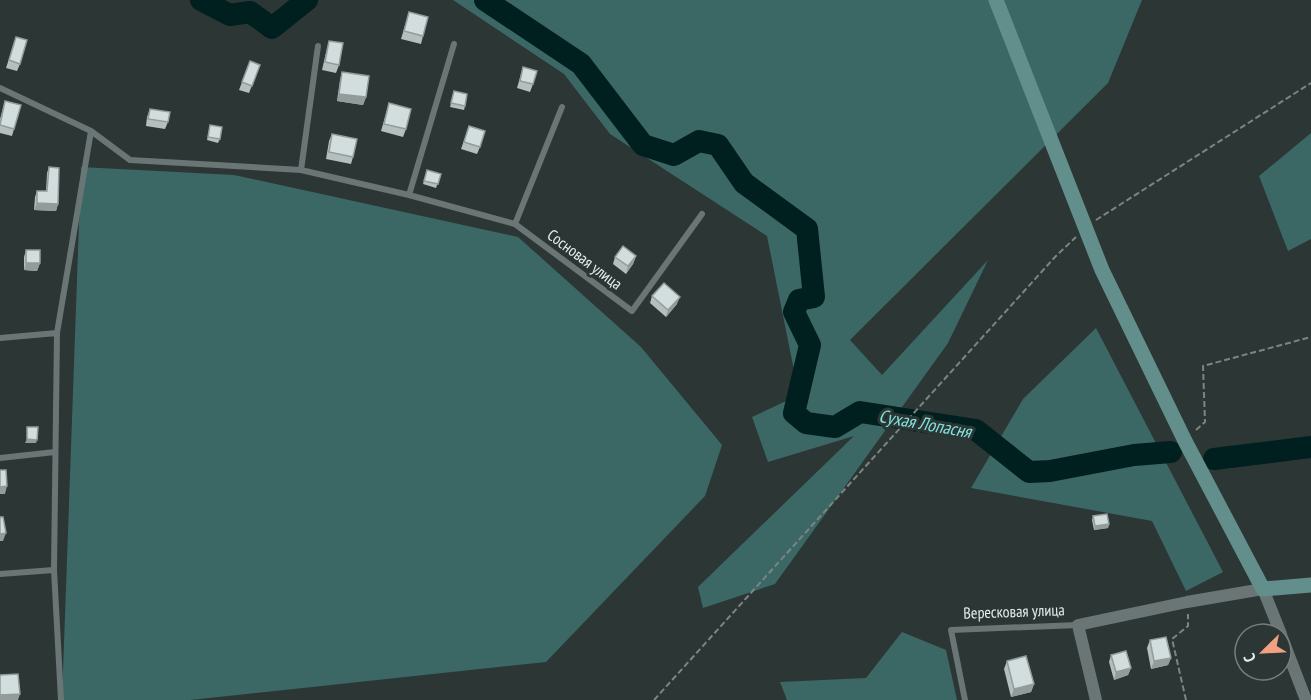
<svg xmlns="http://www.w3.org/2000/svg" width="1311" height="700" font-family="'PT Sans Narrow',sans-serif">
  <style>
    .green { fill: #3b6865 }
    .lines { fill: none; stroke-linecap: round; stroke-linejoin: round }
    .river { stroke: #00201f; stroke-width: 22 }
    .path { stroke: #7c8484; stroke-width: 2; stroke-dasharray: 6 3; stroke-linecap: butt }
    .lane { stroke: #6a7575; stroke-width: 6 }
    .street { stroke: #6a7575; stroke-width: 12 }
    .secondary { stroke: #628e8c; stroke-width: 15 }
    .wall { fill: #b5bfbe }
    .shaded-wall { fill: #939b9b }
    .building { fill: #d2dedd; stroke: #939b9b; stroke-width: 1.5 }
    .labels { text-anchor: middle; stroke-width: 6; stroke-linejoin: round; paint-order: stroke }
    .street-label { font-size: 16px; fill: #e6ecec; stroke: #2c3635 }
    .water-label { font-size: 18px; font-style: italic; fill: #80e4df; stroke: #2c3635 }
  </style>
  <rect width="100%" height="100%" fill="#2c3635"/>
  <path class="green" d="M453,0h689l-34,83 -258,257 32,35 106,-115 -40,83 -173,241 -72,24 -5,-21 156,-151 -86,26 -16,-45 47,-22 -32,-159 -157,-102 -46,-60z
    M1311,133v106l-23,12 -29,-75z
    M81,167l153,8 284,62 123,110 81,98 -17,51 -159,166 -356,38h-128z
    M1096,328l127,244 -37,19 -34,-70 -181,-33 52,-89z
    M902,632l44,18 11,50h-170l-7,-18 86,-4z"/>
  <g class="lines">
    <path class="river" d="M201,0l29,15 20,-3 22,16 35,-28
      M485,0l96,64 62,81 31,10 25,-14 19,4 26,38 63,46 7,68 -15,3 -5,12 16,33 -16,68 12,10 29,4 25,-15 116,18 53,42 21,-1 84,-16 37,-3
      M1214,459l97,-12"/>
    <path class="path" d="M1096,220l215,-137
      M1196,430l9,-8 -2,-56 108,-29
      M654,700l401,-443 21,-20
      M1186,700l-14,-61 16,-13v-12"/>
    <path class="lane" d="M0,88l91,43 39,29 171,10 108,25 106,29 117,87 70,-97
      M301,170l17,-124
      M409,195l45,-151
      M515,224l47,-117
      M0,338l57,-5
      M0,458l55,-6
      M0,574l54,-4
      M61,700l-7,-130 3,-237 34,-202
      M965,700l-14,-70 127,-5"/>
    <path class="street" d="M1281,635l25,65
      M1096,700l-18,-75 109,-23 76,-13 18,45"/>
    <path class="secondary" d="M996,0l106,270 83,171 78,148 48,-4"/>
  </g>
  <path class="wall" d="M409,12l14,24 -2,8 -20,-5z
    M16,37l4,27 -3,7 -11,-3z
    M329,41l10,24 -3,8 -14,-3 5,-22z
    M250,61l10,4 -11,28 -10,-3z
    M523,67l10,17 -3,8 -13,-4z
    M342,72l24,25 -3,8 -26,-4 3,-21z
    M454,91l11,15 -1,4 -14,-3z
    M5,101l9,28 -2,7 -12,-3v-14z
    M389,103l17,26 -3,8 -22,-6z
    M150,109l18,13 -3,7 -19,-3 1,-9z
    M210,125l10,14 -2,4 -11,-3z
    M469,126l11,21 -3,7 -16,-5z
    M332,134l21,23 -2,7 -25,-5 3,-18z
    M49,167l9,37 -2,7 -22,-1 1,-13 2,-6h9l1,-18z
    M427,170l14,4 -5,14 -13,-4z
    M26,250l14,13 -3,8 -13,-1v-13z
    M636,256l-3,8 -7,10 -13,-10 2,-7z
    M652,296l25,8 -11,13 -16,-14z
    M1093,516l16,8 -1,4 -14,2 -2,-10z
    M1150,640l21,18 -3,7 -17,4 -4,-21z
    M1111,655l20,13 -3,7 -14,5 -5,-18z
    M1007,661l27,23 -3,8 -20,5 -7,-28z"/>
  <path class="shaded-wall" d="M339,94l27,3 -3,8 -26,-4z
    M37,203l21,1 -2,7 -22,-1z
    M636,256l-3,8 -7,10 2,-8z
    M26,263h14l-3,8 -13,-1z
    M680,297l-3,7 -11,13 2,-7z
    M27,439l10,1 -1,3h-11z
    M7,486l-2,8h-5v-7z
    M1109,524l-1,4 -14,2 1,-4z
    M6,533l-3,8h-3v-7z
    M1171,658l-3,7 -17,4 3,-8z
    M1131,668l-3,7 -14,5 2,-8z
    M1034,684l-3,8 -20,5 3,-8z
    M20,694l-2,6h-18v-5z"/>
  <path class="building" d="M409,12l19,5 -5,19 -19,-5z
    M16,37l11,3 -7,24 -11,-4z
    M329,41l14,2 -4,22 -14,-3z
    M250,61l10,4 -8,21 -10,-4z
    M523,67l14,4 -4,13 -13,-3z
    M342,72l27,4 -3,21 -27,-3z
    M454,91l13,3 -2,12 -14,-3z
    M5,101l16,4 -7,24 -14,-4z
    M389,103l22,6 -5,20 -22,-5z
    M150,109l20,3 -2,10 -20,-3z
    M210,125l12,2 -2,12 -12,-2z
    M469,126l16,5 -5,16 -16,-5z
    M332,134l25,5 -4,18 -24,-5z
    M49,167l10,1 -1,36 -21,-1v-12h10z
    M427,170l14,4 -3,10 -14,-3z
    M623,246l13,10 -8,10 -13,-9z
    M26,250h14v13h-14z
    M664,283l16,14 -12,13 -16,-14z
    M27,427h11l-1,13 -10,-1z
    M0,470h6l1,16 -7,1z
    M1107,514l2,10 -14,2 -2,-10z
    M0,517h3l3,16 -6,1z
    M1166,637l5,21 -17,3 -4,-21z
    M1126,651l5,17 -15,4 -5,-17z
    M1026,656l8,28 -20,5 -7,-28z
    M18,674l2,20 -20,1v-20z"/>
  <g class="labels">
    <g class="street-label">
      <text transform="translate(585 259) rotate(37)" y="6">Сосновая улица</text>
      <text transform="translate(1014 611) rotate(-2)" y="6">Вересковая улица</text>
    </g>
    <g class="water-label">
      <text transform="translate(925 424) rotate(10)" y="6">Сухая Лопасня</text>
    </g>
  </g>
  <g transform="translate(1263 652) rotate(246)"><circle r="28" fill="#2c3635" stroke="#767f7e" stroke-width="1.5"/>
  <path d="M0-4.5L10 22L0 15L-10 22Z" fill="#f2a081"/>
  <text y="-9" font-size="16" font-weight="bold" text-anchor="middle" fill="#e6ecec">С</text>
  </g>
</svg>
